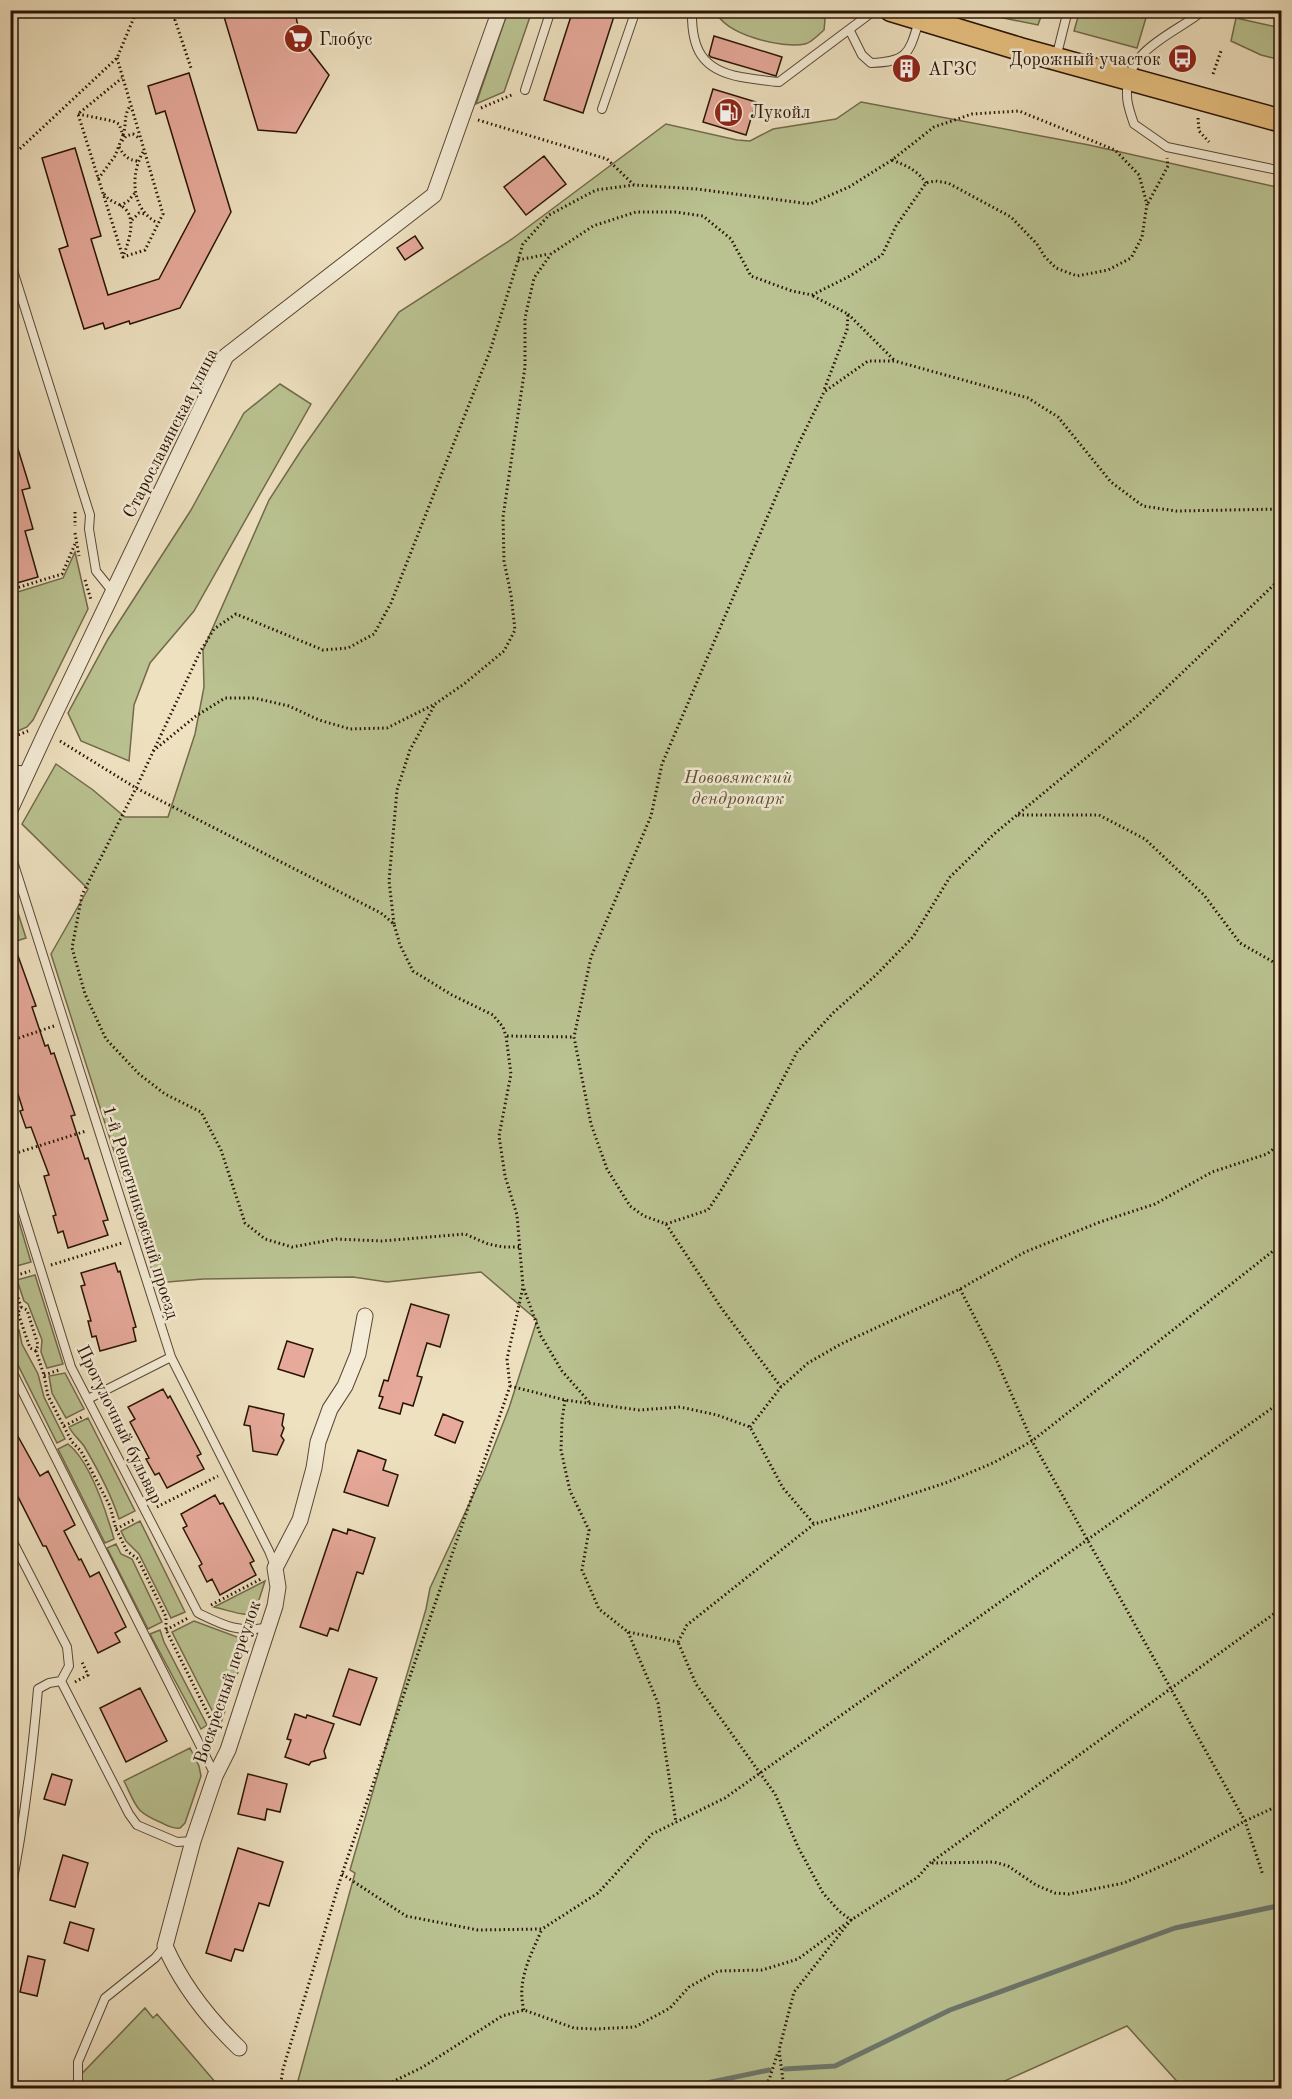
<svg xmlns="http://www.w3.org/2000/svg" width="1292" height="2099" font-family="'Old Standard TT',serif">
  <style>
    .green { fill: #bac291; stroke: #726a4b; stroke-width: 1.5 }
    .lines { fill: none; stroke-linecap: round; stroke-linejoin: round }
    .stream { stroke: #6d786f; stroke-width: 5 }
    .building { fill: #e6a99a; stroke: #291305; stroke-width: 1.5 }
    .lane-casing { stroke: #5a4634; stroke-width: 10 }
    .street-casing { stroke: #5a4634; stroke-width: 17 }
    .primary-casing { stroke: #291305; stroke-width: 25 }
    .path { stroke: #291305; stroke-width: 3; stroke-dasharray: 1.5 3; stroke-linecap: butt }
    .lane { stroke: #f4ecd6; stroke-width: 8 }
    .street { stroke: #f4ecd6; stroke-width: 15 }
    .primary { stroke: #e7c080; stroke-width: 22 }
    .labels { text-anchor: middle; stroke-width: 5; stroke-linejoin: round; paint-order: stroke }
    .poi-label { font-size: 18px; fill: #291305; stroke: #f4ecd6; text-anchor: start }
    .street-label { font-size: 18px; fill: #291305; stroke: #f4ecd6 }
    .park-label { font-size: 18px; font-style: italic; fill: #5c5036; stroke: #f4ecd6 }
  </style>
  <rect width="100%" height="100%" fill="#eee1c0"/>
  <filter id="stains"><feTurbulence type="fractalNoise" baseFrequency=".00333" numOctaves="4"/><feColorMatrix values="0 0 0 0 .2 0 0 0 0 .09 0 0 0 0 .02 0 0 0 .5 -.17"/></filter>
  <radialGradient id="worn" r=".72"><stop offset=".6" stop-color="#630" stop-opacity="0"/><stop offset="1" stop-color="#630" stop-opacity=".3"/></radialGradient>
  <path class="green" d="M1080,10l68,1 -11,37 -63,-17z
    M508,11h24l-28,81 -28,12z
    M716,11h99l6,1 4,8 -1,10c-6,5 -13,13 -19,14 -22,5 -83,-10 -89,-33z
    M969,11h74l-5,14z
    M1236,18l45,10v32l-20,-5 -30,-14z
    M861,102l228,43 192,43v1900h-98l-56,-62 -138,62h-693l59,-215 -5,-3 76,-261 4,-21 54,-116 25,-64 28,-88 -56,-48 -94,10 -34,-5 -150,2 -47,4 -105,-329 37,-65 -66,-65 34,-60 37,26 32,27h43l27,-83 9,-47 -1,-37 66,-150 33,-51 97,-137 113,-73 154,-115 71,16 13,1 23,-12 63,-10z
    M280,384l31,20 -117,207 -44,52 -16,42 -5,56 -48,-20 -13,-28 40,-74 83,-129 53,-97z
    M75,552l13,57 -55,111 -6,7 -16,7v-140l52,-16z
    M10,888l16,50 -13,4 -3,-5z
    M11,1195l20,67 -18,5 -3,-8z
    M35,1275l28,89 -16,4 -6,-16 1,-12 -14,-36 -4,-3 -7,-21z
    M19,1330l3,14 16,30 6,23 21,42 -8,4 -46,-92v-18z
    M65,1373l19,36 -18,9 -14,-25 -3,-17z
    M88,1418l47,93 -16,8c-8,-25 -22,-51 -35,-73 -5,-7 -11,-11 -15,-19z
    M68,1444c22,17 38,67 46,95l-9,4 -47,-94z
    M140,1521l45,91 -14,6 -32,-64 -13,-13 -5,-10z
    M116,1544l5,10 11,5 30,63 -14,7 -41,-81z
    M265,1581c-13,42 -10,36 -51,26z
    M194,1621l46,17 6,10 -26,78 -48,-94z
    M160,1630l4,12 43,83 -6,4 -51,-95z
    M190,1748l9,18 2,10 -16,47 -5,5c-7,1 -12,-2 -18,-5 -28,-12 -25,-16 -38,-42z
    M145,2008l8,10 4,-4 59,69 7,5h-152l-1,-2z"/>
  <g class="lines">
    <path class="stream" d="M785,2069l50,-3 115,-56 225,-82 107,-23
      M683,2088l86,-18"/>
  </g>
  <path class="building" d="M222,10h73l2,12 11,26 21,27 -33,58 -38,-3z
    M573,10h43l-33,103 -39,-13z
    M714,36l68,21 -6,19 -65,-19 -2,-2z
    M189,73l42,139 -51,96 -50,16 -1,-3 -24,8 -2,-6 -19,6 -25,-80 9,-3 -26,-88 33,-10 26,88 -10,3 17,56 51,-16 36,-68 -30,-100 -9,3 -8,-28z
    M713,89l43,13 -10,33 -43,-13z
    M544,156l22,28 -40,31 -22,-28z
    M415,236l8,12 -18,12 -8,-12z
    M10,436h4l16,52 -8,2 11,39 -8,2 13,46 -28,8z
    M10,942h3l23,64 -4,1 13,39 3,-1 3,9 3,-1 21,62 -4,1 14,43 3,-1 20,62 -5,1 5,14 -40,13 -5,-17 -5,2 -5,-17 3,-1 -12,-39 5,-1 -18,-48 -5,1 -6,-17 3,-1 -12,-38 5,-2 -6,-15z
    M115,1263l3,9 2,-1 16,56 -3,1 3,13 -36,10 -4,-15 -4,1 -4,-16h3l-10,-35 4,-1 -4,-12z
    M411,1304l38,11 -9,32 -13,-4 -10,33 5,1 -9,29 -10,-3 -3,11 -21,-6 4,-11 -4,-1 5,-16 4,1z
    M287,1341l26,8 -9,28 -26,-8z
    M163,1389l5,9 2,-2 31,58 -4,2 7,13 -37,19 -8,-15 -4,2 -9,-16 3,-1 -19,-36 5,-3 -7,-12z
    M249,1406l35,8 -2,11 2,3 -3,8 3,4 -7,15 -24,-4 -3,-25 -6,-1z
    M443,1414l20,8 -8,21 -20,-8z
    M10,1422l30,54 8,-5 27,54 -11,6 15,29 2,-1 9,18 9,-5 27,55 -11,6 5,9 -22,11 -40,-82 -12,-25h-3l-33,-65z
    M358,1450l28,10 -3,10 15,5 -10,31 -44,-14z
    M215,1495l5,9 3,-1 31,58 -4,2 6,12 -36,20 -8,-16 -5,3 -8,-16 3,-2 -19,-36 4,-2 -6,-12z
    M333,1529l14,5 1,-5 27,9 -12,36 -6,-2 -19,59 -8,-3 -3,8 -27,-9z
    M349,1669l28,9 -17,47 -27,-9z
    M140,1688l27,53 -41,21 -26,-54z
    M295,1714l11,4 1,-3 27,9 -10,27 2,7 -15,4 -2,3 -24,-8 6,-17 -4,-1z
    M52,1774l20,6 -7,25 -21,-6z
    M248,1774l39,10 -7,28 -13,-3 -2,11 -27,-6z
    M238,1848l45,14 -14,44 -10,-3 -16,48 -8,-2 -4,12 -25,-8z
    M63,1855l25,8 -13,44 -25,-7z
    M70,1922l24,7 -6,22 -24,-8z
    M28,1956l17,4 -8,36 -17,-4z"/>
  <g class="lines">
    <defs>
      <path id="lane" d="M692,10c-1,39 10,60 49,67 13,2 25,4 38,5l96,-72
        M1204,10c-30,25 -79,38 -77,86 0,9 4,19 7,28l33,23 115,24
        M850,31l12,24 9,8c37,-1 38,-10 48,-42
        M1056,58l12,-48
        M525,90l26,-80
        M602,109l34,-99
        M10,261l80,254 -1,14 7,42 17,21
        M10,769l18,2
        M10,852l161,505 98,194 6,15
        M10,1171l61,196 127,246c25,12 42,21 69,14
        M10,1367l205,408
        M88,1399l83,-42
        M10,1536l57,111 2,19 -8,15 68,133 8,11 40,17 16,-1
        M10,1894c14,-68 22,-136 28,-205l11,-6 12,-2
        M78,2088v-26l27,-64 50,-40 10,-12"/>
      <path id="street" d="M10,810l36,-78 180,-376 208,-161 66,-185
        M239,2048c-31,-30 -57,-63 -74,-102l28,-105 22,-65 13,-26 47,-144 3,-19 -3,-19 25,-48 14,-52 4,-26 12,-33 15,-23 13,-32 7,-38"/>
      <path id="primary" d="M891,10l129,39 262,72"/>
    </defs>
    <use href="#lane" class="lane-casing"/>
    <use href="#street" class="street-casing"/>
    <use href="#primary" class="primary-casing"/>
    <path class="path" d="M185,10l-10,10 16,48
      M117,58l46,156 -18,36 -22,7 -45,-143 44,-36
      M1213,74l8,-23
      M481,108l33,-14
      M78,114l35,7 6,3 4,11 -8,21 -17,23
      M1198,118l1,13 10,11
      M478,120l129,39 27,26
      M123,135c4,-11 0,-18 7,-29
      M122,141l4,-5 7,-2 6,4
      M119,147c5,9 9,13 19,14
      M143,152c-13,23 -12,58 15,71
      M10,158l107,-100 20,-48
      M892,160c15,6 25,10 34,23
      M104,194c6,8 12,8 19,13 15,11 5,36 0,50
      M1148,203l20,-37 -1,-8
      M120,206l8,-5 7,-8
      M132,220l7,-7 6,1
      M518,260l31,-6
      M813,296l35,18 -1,16 -23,60
      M848,314l46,46
      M75,512v14
      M75,533l4,23
      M85,580l6,20
      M10,590l52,-16 13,-30
      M10,738l18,-7
      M60,741l76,47 245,125 13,11 6,21 13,26 39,24 41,20 10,12 3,9 5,38 -12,62 6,40 12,39 6,72 -16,72 3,27 -168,488 -59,195 -3,19
      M153,751l43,-35 29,-18h29l35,8 30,14 31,9 37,-1 48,-24 29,-20 40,-33 11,-21 -4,-35 -7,-34 -1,-44 22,-150v-49l9,-40 17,-24 42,-28 43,-14h39l28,4 28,23 20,37 41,15 20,4 38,-19 32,-21 14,-29 30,-43 9,-2 13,2 63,34 26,27 8,13 11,11 21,8 31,-6 23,-12 11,-21 5,-33 -8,-29 -24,-25 -96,-39 -47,3 -38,13 -42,33 -43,27 -39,17 -113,-15 -63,-4 -38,5 -47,25 -26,29 -33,107 -99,252 -17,31 -26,14 -25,2 -87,-36 -22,15 -14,23 -64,136 -54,107 -10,53 13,46 21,45 33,35 26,20 36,18 20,38 24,73 20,16 27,8 44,-8 46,2 83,-7 23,10 15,3h18
      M1018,815h81l46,24 59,56 36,48 42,24
      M394,924l-5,-43 8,-91 13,-40 24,-44
      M507,1036l67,1
      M10,1041l44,-15
      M10,1145l6,16
      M10,1155l76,-24
      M666,1224l42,-14 12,-18 34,-57 43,-83 37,-40 41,-36 38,-39 37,-60 44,-43 144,-119 144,-138
      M51,1265l71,-22
      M10,1272l11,35 -3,6 12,35 6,3
      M12,1277l18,-6
      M524,1289l17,47 21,35 28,32
      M960,1289l36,70 36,82 213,380 18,54
      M21,1307l6,3 11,35 -2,6 8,24 4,21 24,46 9,9 29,55 6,23 11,22 11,8 28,58v13l46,92
      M44,1375l15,-5
      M510,1386l55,14 74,10 41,-3 37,8 33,12 33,61 31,36
      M781,1387l-59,-78 -56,-85 -22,-8 -14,-10 -23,-37 -16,-45 -17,-87 17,-80 60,-141 11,-52 136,-319 26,-53 44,-31h27l133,37 30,19 53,65 32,24 33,5 106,-2
      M565,1400l-3,20 -1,30 9,41 19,39 -7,40 17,39 29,23 50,10
      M64,1426l20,-10
      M750,1427l31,-40 27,-24 33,-19 119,-55 65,-37 75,-30 55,-18 57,-32 55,-18 15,-12
      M157,1507l61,-31
      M116,1529l19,-10
      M211,1605l50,-26
      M166,1630l22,-12
      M628,1632l30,71 18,120
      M678,1642l9,-17 127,-101 50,-14 84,-28 47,-20 37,-21 250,-197
      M75,1682l13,-7 -6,-13
      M932,1863l62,-1 14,4 28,19 19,8 14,1 55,-11 55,-25 66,-37 37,-17
      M342,1874l64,42 72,14 64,-1 56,-36 54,-59 73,-36 557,-397
      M524,2010c-8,-29 7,-55 18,-81
      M380,2088l43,-21 79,-51 22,-6 50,18 21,1 40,-2 35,-19 19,-21 29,-16 44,-1 36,-11 53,-39 -12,-9 -16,-18 -25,-46 -23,-53 -79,-110 -18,-42
      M762,2088l7,-8 9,-28
      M784,2088l-5,-38 15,-58 57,-72 67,-43 12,-14 352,-255"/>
    <use href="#lane" class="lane"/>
    <use href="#street" class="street"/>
    <use href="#primary" class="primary"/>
  </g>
  <defs>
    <symbol id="supermarket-disc" viewBox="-11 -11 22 22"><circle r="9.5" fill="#8f2418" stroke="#f4ecd6"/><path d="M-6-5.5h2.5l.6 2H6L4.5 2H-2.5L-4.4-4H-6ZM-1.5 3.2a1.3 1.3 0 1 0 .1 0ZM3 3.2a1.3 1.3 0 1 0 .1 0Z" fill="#fff"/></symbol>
    <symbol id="bus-disc" viewBox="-11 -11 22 22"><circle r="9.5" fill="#8f2418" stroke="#f4ecd6"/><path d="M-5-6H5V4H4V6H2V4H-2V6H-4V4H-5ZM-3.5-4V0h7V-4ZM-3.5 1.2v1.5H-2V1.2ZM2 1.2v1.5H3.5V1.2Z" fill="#fff"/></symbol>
    <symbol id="building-disc" viewBox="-11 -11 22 22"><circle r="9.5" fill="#8f2418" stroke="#f4ecd6"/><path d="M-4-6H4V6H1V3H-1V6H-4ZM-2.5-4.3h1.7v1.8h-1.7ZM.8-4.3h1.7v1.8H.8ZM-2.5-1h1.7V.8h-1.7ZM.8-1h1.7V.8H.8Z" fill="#fff"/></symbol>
    <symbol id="fuel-disc" viewBox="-11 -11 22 22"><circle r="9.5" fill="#8f2418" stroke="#f4ecd6"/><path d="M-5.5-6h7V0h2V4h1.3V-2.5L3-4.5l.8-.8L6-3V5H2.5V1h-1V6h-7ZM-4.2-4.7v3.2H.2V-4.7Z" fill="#fff"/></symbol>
  </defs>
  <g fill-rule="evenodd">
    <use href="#supermarket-disc" x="282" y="22" width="33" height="33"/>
    <use href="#bus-disc" x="1166" y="42" width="33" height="33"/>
    <use href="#building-disc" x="890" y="52" width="33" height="33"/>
    <use href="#fuel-disc" x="712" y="96" width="33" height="33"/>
  </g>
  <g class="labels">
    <g class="poi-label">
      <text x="319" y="45">Глобус</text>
      <text x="1161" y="65" text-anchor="end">Дорожный участок</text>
      <text x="928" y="75">АГЗС</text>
      <text x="750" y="118">Лукойл</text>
    </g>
    <g class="street-label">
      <text transform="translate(170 433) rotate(-63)" y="6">Старославянская улица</text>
      <text transform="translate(141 1212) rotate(73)" y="6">1-й Решетниковский проезд</text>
      <text transform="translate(120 1424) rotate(64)" y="6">Прогулочный бульвар</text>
      <text transform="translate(227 1682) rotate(-71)" y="6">Воскресный переулок</text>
    </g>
    <g class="park-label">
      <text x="738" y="783">Нововятский<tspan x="738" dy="21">дендропарк</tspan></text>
    </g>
  </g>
  <rect width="1292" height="2099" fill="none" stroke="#eee1c0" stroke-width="36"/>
  <rect x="12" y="12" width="1268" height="2075" fill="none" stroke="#291305" stroke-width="3"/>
  <rect x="18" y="18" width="1256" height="2063" fill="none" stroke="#291305" stroke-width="1.5"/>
  <rect width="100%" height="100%" filter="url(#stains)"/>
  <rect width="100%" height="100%" fill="url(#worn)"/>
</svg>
